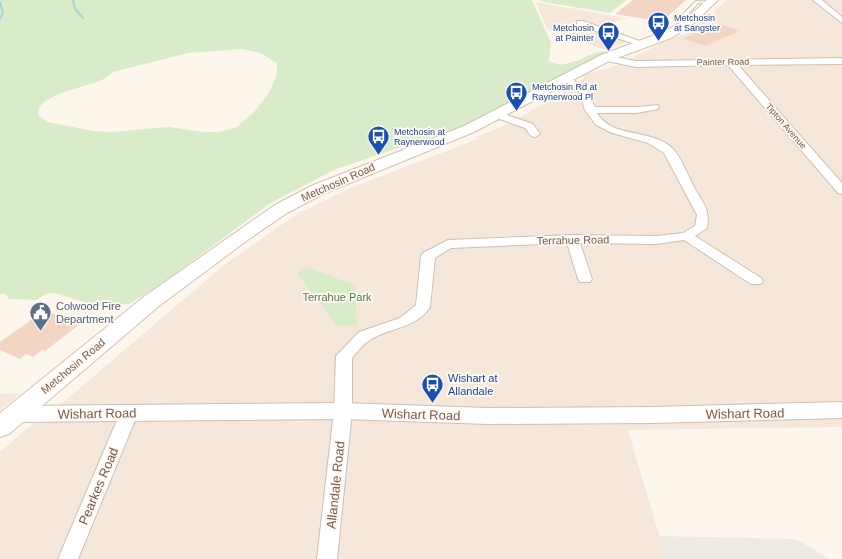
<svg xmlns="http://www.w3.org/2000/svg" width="842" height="559" font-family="Helvetica,sans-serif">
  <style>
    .residential { fill: #f5e8da }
    .industrial { fill: #efe9e4 }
    .green { fill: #d8ecc9; fill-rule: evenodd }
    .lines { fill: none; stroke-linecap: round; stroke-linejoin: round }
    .stream { stroke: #a5d3da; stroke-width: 2 }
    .building { fill: #f3d5c3 }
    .service-casing { stroke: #d1beb0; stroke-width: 2 }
    .minor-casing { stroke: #d1beb0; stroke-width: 2 }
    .tertiary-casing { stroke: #d1beb0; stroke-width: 2 }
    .secondary-casing { stroke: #d6c0b0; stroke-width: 2 }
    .service { fill: #fff; fill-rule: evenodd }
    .minor { fill: #fff; fill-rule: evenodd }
    .tertiary { fill: #fff; fill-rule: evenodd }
    .secondary { fill: #fff; fill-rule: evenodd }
    .labels { text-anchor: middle; stroke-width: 3.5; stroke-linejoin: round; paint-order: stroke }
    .far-transit-label { font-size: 9px; fill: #164399; stroke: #fffaf3; text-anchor: start }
    .far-street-label { font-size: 9px; fill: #7a5c4d; stroke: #fffaf3 }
    .street-label { font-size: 11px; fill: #7a5c4d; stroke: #fffaf3 }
    .park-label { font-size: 11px; fill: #537a41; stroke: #fffaf3 }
    .service-label { font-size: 11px; fill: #4e5e75; stroke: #fffaf3; text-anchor: start }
    .transit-label { font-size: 11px; fill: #164399; stroke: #fffaf3; text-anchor: start }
    .near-street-label { font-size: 13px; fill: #7a5c4d; stroke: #fffaf3 }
  </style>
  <rect width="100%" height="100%" fill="#fdf6ec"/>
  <path class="residential" d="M727,0h115v427l-214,3 38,129h-666v-107l26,-23 40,-29 158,-135 73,-51 56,-27 125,-48 -2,-2 33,-13 73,-44 4,-6 27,-7 61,-30 23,-7 1,-1 -2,-1 10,-10 2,1 7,-7 -1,-1z
    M536,2l90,16 -15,5 -8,5 23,14 -21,8 -58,-21z
    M21,393l-21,17v-16z"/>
  <path class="industrial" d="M659,536l137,3 33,20h-163z"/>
  <path class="green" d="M0,0h532l19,43 -2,18c23,12 42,-14 60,-9l-33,15 -90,51 -152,52 -62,32 -111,82 -32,20 -32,2 -42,-13 -9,1 -10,6 -27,-1 -3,-5h-6zM242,49l18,4 17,10 -1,14 -6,14 -15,20 -18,16 -18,5h-14l-37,-5 -56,5 -19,-1 -45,-9 -10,-7 1,-8c18,-20 63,-20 74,-35l75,-19z
    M540,0h87l-17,13 -66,-11z
    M306,267l49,18 2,40 -20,1 -40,-52z"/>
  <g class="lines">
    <path class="stream" d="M73,0l2,9 8,9
      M0,2l3,11 -3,6"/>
  </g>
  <path class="building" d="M633,0h53l-18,16 -10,5 -43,-7z
    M720,24l19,7 -33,15 -23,-7 10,-6z
    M45,310l35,14 -35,27 -3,-1 -9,7 -7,-3 -6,5 -20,-9v-8z"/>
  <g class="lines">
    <defs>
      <path id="service" d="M696,1l14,1 2,1 -2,1 -12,-1 -11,12 9,2v2l-13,-3v-2z"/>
      <path id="minor" d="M813,0h9l20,17v6z
        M577,21h6l65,23 -1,2h-6l-64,-21z
        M605,55l31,6 206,-3v6l-104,1 104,118v11l-4,-1 -110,-128 -92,2 -34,-7v-4z
        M566,75l20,14 9,18h42l21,-2 1,2 -1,2 -21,4h-40c15,26 56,15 76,36 8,8 16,29 22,40 9,16 15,20 12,39l-12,8 66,42 2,3 -2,3h-10l-67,-44 -27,4 -77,-1 12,36 -2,3h-10l-2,-3 -11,-36 -116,5 -16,10 -5,49c-14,22 -40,20 -60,33 -7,4 -13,12 -18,18v53l-15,148h-20l17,-148 2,-55 23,-24 41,-14 16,-13 5,-49 2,-3 25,-13 124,-5 85,1 26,-3 12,-7 2,-11 -33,-62 -16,-10 -36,-10 -16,-8 -11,-15 -6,-18 -18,-14z
        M498,112l35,12 7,10 -5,3 -4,-1 -6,-8 -31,-11 -1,-2z
        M129,407l6,1 3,5 -60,146h-20l62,-146 3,-5z"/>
      <path id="tertiary" d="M842,402v16l-191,5 -163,1 -145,-5 -327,3 -8,-2 -3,-6 3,-6 8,-2 327,-3 145,5 163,-1z"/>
      <path id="secondary" d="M707,0h11l-26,25 -21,13 -62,23 -135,71 -151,62 -36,19 -38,26 -90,67 -150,128 -9,3v-24l145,-117 130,-91 36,-19 153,-60 137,-71 62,-23 21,-11z"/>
    </defs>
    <use href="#service" class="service-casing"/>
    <use href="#minor" class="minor-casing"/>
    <use href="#tertiary" class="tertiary-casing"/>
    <use href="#secondary" class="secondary-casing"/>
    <use href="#service" class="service"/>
    <use href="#minor" class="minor"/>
    <use href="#tertiary" class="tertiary"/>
    <use href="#secondary" class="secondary"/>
  </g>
  <defs>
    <symbol id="bus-pin" viewBox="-11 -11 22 30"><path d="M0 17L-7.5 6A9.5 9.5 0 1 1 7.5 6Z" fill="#1a4fb4" stroke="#fffaf3"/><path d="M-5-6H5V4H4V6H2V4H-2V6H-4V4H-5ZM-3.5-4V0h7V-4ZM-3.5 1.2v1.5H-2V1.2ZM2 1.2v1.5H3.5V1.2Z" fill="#fff"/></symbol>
    <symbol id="civic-pin" viewBox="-11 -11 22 30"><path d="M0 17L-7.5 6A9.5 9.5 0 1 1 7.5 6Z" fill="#5c6f8a" stroke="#fffaf3"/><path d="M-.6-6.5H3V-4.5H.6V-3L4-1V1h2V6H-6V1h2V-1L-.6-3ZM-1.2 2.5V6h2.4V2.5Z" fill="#fff"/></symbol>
  </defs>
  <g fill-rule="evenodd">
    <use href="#bus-pin" x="646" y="10" width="25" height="34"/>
    <use href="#bus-pin" x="596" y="20" width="25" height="34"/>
    <use href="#bus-pin" x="504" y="80" width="25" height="34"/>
    <use href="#bus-pin" x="366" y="124" width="25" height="34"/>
    <use href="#civic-pin" x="28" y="300" width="25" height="34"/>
    <use href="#bus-pin" x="420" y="372" width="25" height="34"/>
  </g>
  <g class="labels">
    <g class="far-transit-label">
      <text x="674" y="21">Metchosin<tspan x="674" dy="10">at Sangster</tspan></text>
      <text x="594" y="31" text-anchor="end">Metchosin<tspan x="594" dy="10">at Painter</tspan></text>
      <text x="532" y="90">Metchosin Rd at<tspan x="532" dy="10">Raynerwood Pl</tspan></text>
      <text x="394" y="135">Metchosin at<tspan x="394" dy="10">Raynerwood</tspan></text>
    </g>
    <g class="far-street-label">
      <text transform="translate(723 62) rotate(-1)" y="3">Painter Road</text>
      <text transform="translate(786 126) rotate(49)" y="3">Tipton Avenue</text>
    </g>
    <g class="street-label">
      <text transform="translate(338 182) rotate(-24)" y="4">Metchosin Road</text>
      <text transform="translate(573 240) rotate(-1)" y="4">Terrahue Road</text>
      <text transform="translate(73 366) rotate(-40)" y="4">Metchosin Road</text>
    </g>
    <g class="park-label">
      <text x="337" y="301">Terrahue Park</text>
    </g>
    <g class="service-label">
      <text x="56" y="310">Colwood Fire<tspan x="56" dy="13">Department</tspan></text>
    </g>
    <g class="transit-label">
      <text x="448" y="382">Wishart at<tspan x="448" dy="13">Allandale</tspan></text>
    </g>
    <g class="near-street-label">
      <text transform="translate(97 413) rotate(-1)" y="5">Wishart Road</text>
      <text transform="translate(745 413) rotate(-1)" y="5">Wishart Road</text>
      <text transform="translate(421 414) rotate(2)" y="5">Wishart Road</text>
      <text transform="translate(335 485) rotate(-84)" y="5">Allandale Road</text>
      <text transform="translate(98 486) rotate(-67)" y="5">Pearkes Road</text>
    </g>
  </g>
</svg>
